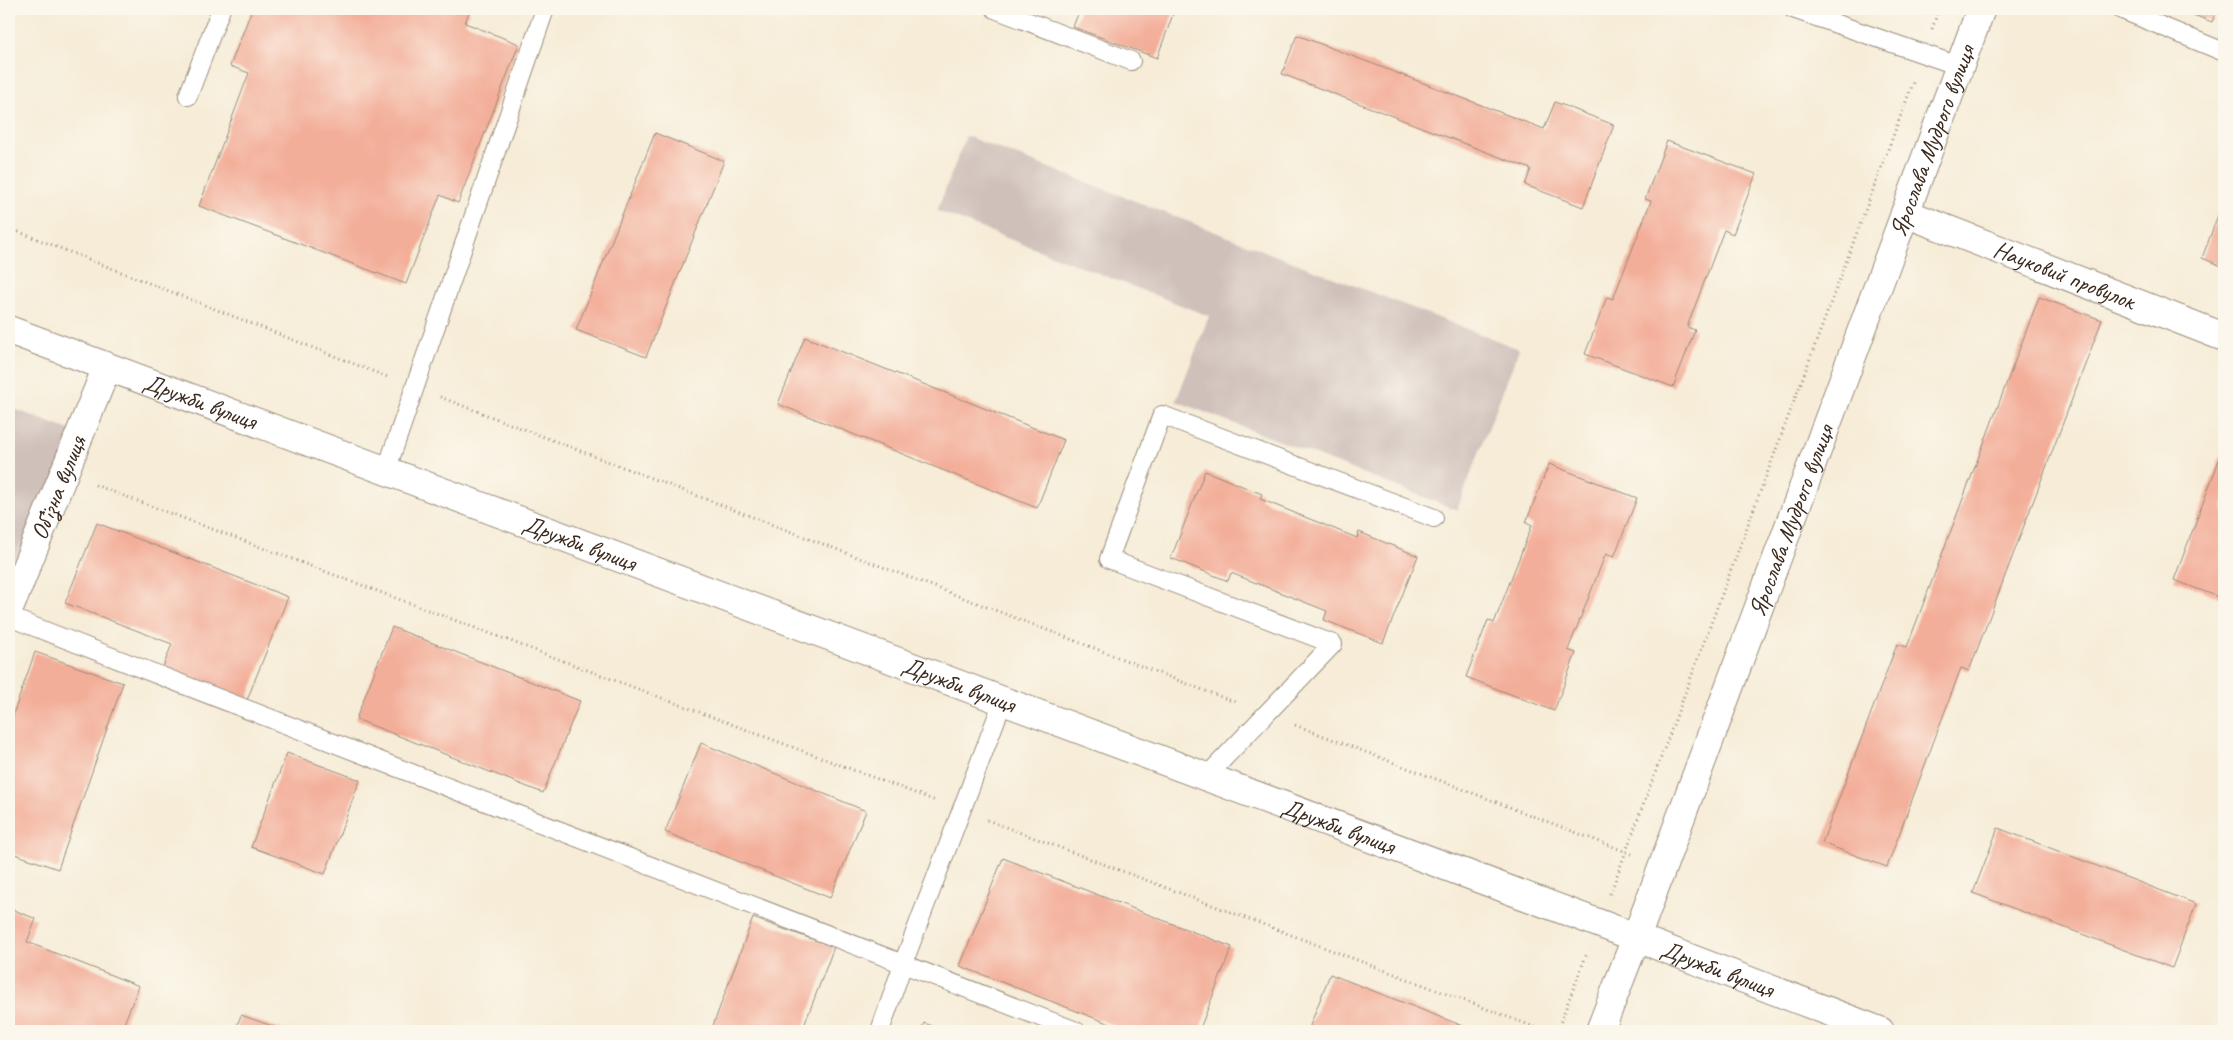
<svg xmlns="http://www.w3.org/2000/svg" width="2233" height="1040" font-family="Caveat,sans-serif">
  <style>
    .industrial { fill: #cfc0ba }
    .building { fill: #f3ae99 }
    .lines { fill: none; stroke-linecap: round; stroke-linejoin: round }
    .lane-casing { stroke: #988b7a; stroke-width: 20 }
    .street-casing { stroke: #988b7a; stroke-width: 30 }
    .secondary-casing { stroke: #988b7a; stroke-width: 30 }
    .path { stroke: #988b7a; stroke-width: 3; stroke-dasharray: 1 4; stroke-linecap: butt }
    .lane { stroke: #fff; stroke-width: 18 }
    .street { stroke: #fff; stroke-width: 28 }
    .secondary { stroke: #fff; stroke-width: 28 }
    .labels { text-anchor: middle; stroke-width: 5; stroke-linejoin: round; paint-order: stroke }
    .street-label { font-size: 24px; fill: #3b2a1e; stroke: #fbf7ec }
  </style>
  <rect width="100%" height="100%" fill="#fbf7ec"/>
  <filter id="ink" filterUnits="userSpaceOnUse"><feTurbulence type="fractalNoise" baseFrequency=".02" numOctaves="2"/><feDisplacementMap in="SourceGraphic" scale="10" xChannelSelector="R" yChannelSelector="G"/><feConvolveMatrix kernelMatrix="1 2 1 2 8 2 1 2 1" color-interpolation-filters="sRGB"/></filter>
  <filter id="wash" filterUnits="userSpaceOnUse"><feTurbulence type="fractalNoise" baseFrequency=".0096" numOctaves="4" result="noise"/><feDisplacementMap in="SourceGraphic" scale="20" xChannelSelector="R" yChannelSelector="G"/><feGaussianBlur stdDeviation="1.12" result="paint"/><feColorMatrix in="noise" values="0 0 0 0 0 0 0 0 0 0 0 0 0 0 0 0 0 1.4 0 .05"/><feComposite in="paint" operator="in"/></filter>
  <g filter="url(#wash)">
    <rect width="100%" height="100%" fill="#f6ecd7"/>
    <path class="industrial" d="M966,136l553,213 -62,161 -281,-109 33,-85 -272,-105z
      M9,407l71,27 -71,160z"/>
    <g id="blocks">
      <path class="building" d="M252,9h218l-5,14 54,21 -61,159 -18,-8 -34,89 -207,-78 50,-133 -19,-7z
        M1080,9h95l-18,49 -84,-31z
        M2178,9h39l-5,13z
        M1297,35l247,94 11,-27 59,23 -31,82 -58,-22 6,-16 -249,-95z
        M655,133l69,28 -78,196 -70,-27z
        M1667,141l89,33 -23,60 -9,-4 -37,97 8,3 -22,57 -88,-33 22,-57 6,2 38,-98 -6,-2z
        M2224,199v68l-22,-9z
        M2039,297l63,23 -133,351 -8,-3 -74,199 -65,-24 75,-199 10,3z
        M805,337l259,103 -27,68 -259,-104z
        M2224,447v152l-50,-19z
        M1549,464l88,34 -23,59 -8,-3 -2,4 -36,92 8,3 -22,58 -88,-34 22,-57 6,3 38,-98 -6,-3z
        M1205,471l57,23 -2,5 97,39 2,-6 59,24 -35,87 -59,-23 3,-9 -96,-38 -3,8 -57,-23z
        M97,523l191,74 -41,103 -84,-33 9,-23 -107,-41z
        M392,627l188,74 -37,92 -187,-74z
        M35,652l88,31 -65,186 -49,-17v-126z
        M701,743l165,68 -36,87 -165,-66z
        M287,753l73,27 -35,94 -74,-27z
        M1998,828l198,76 -24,64 -199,-75z
        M1003,858l229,89 -33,84h-71l-168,-65z
        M9,908l27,11 -9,23 112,44 -18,45h-112z
        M753,918l81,29 -32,84h-91z
        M1330,974l146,57h-168z
        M241,1015l45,16h-51z
        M924,1023l21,8h-24z"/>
    </g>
  </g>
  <g filter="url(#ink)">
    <use href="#blocks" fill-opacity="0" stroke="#988b7a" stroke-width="1"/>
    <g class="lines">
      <defs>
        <path id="lane" d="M995,9l136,52
          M1793,9l166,57
          M2120,9l104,43
          M188,96l33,-87
          M386,471l159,-462
          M9,617l1067,414
          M1206,777l127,-133 -224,-85 53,-144 272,103
          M880,1031l23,-67 100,-263"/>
        <g id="street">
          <path id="s1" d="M1905,213l319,124"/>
        </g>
        <g id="secondary">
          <path id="s2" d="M9,330l1589,593 282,108"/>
          <path id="s3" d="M9,609l98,-242"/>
          <path id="s4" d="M1600,1031l36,-93 345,-929"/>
        </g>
      </defs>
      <use href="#lane" class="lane-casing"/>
      <use href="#street" class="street-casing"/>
      <use href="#secondary" class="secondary-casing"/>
      <path class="path" d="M1932,29l7,-20
        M9,228l381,150
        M440,397l797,306
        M95,485l841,316
        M1295,725l337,129
        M987,820l558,211
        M1610,894l304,-814
        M1557,1031l30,-78"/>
      <use href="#lane" class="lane"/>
      <use href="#street" class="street"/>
      <use href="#secondary" class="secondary"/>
    </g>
  </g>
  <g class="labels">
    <g class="street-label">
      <text dy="8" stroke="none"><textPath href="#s4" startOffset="950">Ярослава Мудрого вулиця</textPath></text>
      <text dy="8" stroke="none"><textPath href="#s1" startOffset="171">Науковий провулок</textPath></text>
      <text dy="8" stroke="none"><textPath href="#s2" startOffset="204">Дружби вулиця</textPath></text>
      <text dy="8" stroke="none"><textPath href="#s3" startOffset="131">Об’їзна вулиця</textPath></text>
      <text dy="8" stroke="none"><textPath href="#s4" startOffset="545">Ярослава Мудрого вулиця</textPath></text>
      <text dy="8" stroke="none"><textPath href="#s2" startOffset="609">Дружби вулиця</textPath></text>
      <text dy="8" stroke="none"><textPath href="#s2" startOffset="1014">Дружби вулиця</textPath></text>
      <text dy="8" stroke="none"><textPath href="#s2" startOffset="1419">Дружби вулиця</textPath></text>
      <text dy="8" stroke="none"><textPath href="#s2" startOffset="1824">Дружби вулиця</textPath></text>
    </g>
  </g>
  <rect width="2233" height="1040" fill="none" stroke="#fbf7ec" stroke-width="30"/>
</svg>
